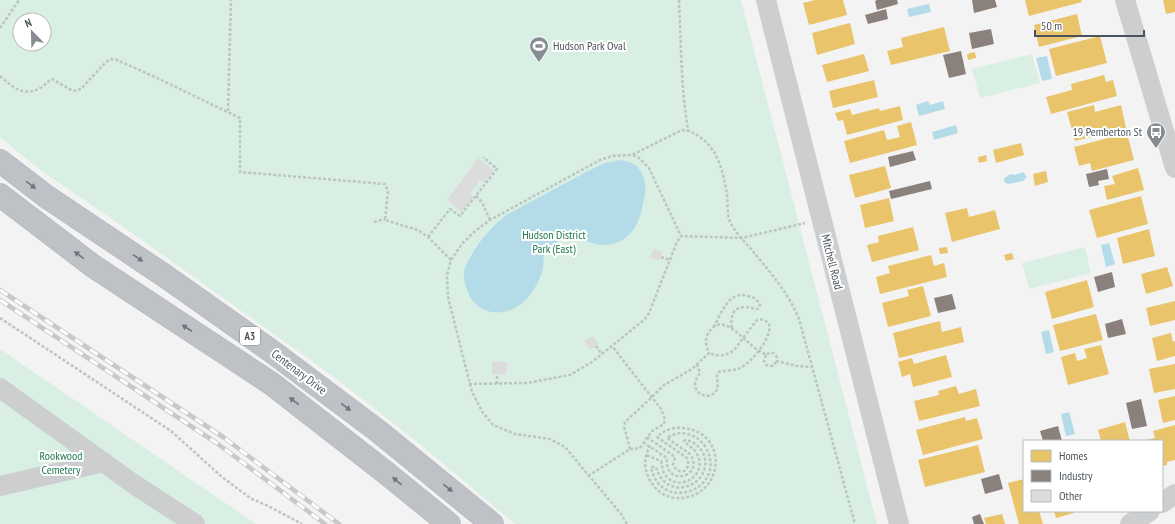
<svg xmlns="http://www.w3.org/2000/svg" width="1175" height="524" font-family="'PT Sans Narrow',sans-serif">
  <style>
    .green { fill: #daefe3; fill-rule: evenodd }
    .water { fill: #b3dbe8 }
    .homes { fill: #e9c46a }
    .industry { fill: #8a817c }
    .building { fill: #dcdcdd }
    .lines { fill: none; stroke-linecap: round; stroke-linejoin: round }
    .highway-casing { stroke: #b9bcc1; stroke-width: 24 }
    .path { stroke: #bcc5c3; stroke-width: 2.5; stroke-dasharray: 3 2; stroke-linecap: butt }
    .minor { stroke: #ccced0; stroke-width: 20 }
    .highway { stroke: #bec2c6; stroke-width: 22 }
    .rail-casing { stroke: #c7c8ca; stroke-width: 4.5 }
    .rail { stroke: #fff; stroke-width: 3; stroke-dasharray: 9; stroke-linecap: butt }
    .oneway { fill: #6e757c }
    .labels { text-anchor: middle; stroke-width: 4; stroke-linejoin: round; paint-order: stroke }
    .shield { fill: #fff; stroke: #81878e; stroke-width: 1 }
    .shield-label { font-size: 11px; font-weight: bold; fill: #4b545d }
    .poi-label { font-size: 12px; fill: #4b545d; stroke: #fff; text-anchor: start }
    .park-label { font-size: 12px; fill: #217950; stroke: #fff }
    .street-label { font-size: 12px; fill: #4b545d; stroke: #fff }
  </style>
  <rect width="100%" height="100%" fill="#f3f3f3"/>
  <path class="green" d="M0,0h741l136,524h-362l-93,-78 -88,-69 -219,-156 -75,-51 -40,-33zM20,20h24v24h-24z
    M1032,54l8,29 -60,15 -8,-29z
    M1085,247l6,26 -62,16 -7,-26z
    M0,349l256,175h-256z"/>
  <path class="water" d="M929,4l2,8 -22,5 -2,-8z
    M1047,56l5,23 -10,2 -6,-23z
    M928,101l2,4 13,-4 2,8 -26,7 -3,-11z
    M956,125l2,8 -24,7 -2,-8z
    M620,160c11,1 19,5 23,16 5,10 1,22 -1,33 -6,27 -26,43 -53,33 -5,-1 -11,-7 -17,-7 -8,1 -17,9 -24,13 -6,6 -4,12 -5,20 -2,12 -12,28 -22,36 -20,15 -46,10 -54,-14 -2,-6 -4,-12 -3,-18 0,-3 2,-6 3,-9 10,-19 23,-36 41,-49l80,-43 17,-8z
    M1023,172l4,5 -4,4 -15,3 -4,-2v-3c4,-4 6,-6 11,-4z
    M1109,243l6,21 -9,3 -5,-22z
    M1049,330l5,22 -8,2 -5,-22z
    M1069,412l6,22 -9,2 -5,-22z"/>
  <path class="homes" d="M815,0h28l4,15 -38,10 -6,-22z
    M1025,0h56l1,2 -53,14z
    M1163,0h12v12l-9,2z
    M1077,14l5,22 -43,11 -5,-22z
    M850,23l5,21 -38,11 -5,-22z
    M944,27l6,24 -59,14 -4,-14 16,-4 -2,-9z
    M1100,36l7,27 -51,13 -7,-27z
    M975,52l1,6 -8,2 -1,-6z
    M864,54l5,17 -42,11 -5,-17z
    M1104,75l2,7 7,-2 4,16 -66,18 -5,-17 26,-7 -1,-6z
    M874,80l4,17 -45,11 -4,-17z
    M1094,105l1,7 26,-7 5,23 -51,13 -8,-29z
    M900,106l3,14 -56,15 -4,-15 -5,1 -3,-8 15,-4 2,6 27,-7 1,3z
    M911,122l6,23 -67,18 -6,-22 40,-11 3,10 13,-3 -3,-11z
    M1127,133l7,27 -42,11 -2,-8 -11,3 -5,-19z
    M1021,143l3,12 -28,8 -3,-13z
    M986,155l1,6 -8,2 -1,-6z
    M885,166l6,22 -36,10 -6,-23z
    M1138,168l6,22 -37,10 -3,-14 11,-2 -3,-8z
    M1046,171l2,11 -13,4 -2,-12z
    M1141,196l7,28 -51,14 -8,-28z
    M889,198l5,23 -29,7 -5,-23z
    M967,208l2,9 26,-7 5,19 -48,13 -7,-29z
    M913,227l6,23 -47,12 -5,-17 12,-3 -1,-6z
    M1149,229l6,27 -32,8 -6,-26z
    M947,247l1,6 -8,1 -1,-6z
    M1012,253l2,6 -8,2 -2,-6z
    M931,255l3,11 10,-3 3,14 -67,17 -4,-17 14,-4 -2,-7z
    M1167,267l6,19 -27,8 -5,-20z
    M1087,280l7,27 -42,12 -7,-27z
    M923,286l8,30 -43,11 -6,-24 27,-7 -2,-6z
    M1175,301v19l-25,6 -4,-18z
    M1096,314l7,26 -43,11 -7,-26z
    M940,321l2,11 19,-5 3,15 -65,16 -6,-25z
    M1171,333l2,9 2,-1v15l-18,5 -5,-23z
    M1101,345l8,29 -41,11 -7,-28 14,-4 2,8 10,-3 -3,-9z
    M946,355l6,22 -39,10 -3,-13 -8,3 -4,-15 14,-4 2,6z
    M1175,364v25l-21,4 -5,-24z
    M956,386l3,8 17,-5 4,17 -61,15 -5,-20 25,-6 -1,-4z
    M1175,396v24l-12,3 -5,-23z
    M965,417l1,4 11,-3 6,21 -60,16 -7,-25z
    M1125,422l5,19h-29l-3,-11z
    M1175,425v35l-8,2v3l-5,1v-25l-16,-1 9,-2 -2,-7z
    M978,445l7,27 -60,15 -7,-27z
    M1024,479v32h15l4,13h-24l-11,-41z
    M1054,511h19l1,2 -18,5z
    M1002,514l3,10h-19l-2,-6z"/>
  <path class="industry" d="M877,0h20l1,4 -21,6 -2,-9z
    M972,0h23l2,7 -23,6z
    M886,9l2,10 -20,5 -3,-9z
    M991,29l3,15 -22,5 -3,-16z
    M961,51l5,23 -17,4 -6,-23z
    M913,151l3,9 -26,7 -2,-10z
    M1107,169l2,10 -11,2 1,4 -10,2 -3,-13z
    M930,181l2,8 -41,10 -2,-8z
    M1112,272l3,15 -17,5 -4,-15z
    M952,294l4,15 -18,4 -4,-15z
    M1122,319l4,15 -18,4 -3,-14z
    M1141,399l6,27 -15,3 -6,-26z
    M1058,426l4,15h-19l-3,-10z
    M999,474l4,15 -18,5 -4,-15z
    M980,514l4,10h-10l-2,-7z"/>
  <path class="building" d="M478,158l16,12 -10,13 -4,-3 -10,14 4,3 -12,15 -15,-12z
    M654,249l9,3 -4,9 -9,-4z
    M593,336l6,8 -9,6 -6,-9z
    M492,362h15l-1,13 -14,-1z"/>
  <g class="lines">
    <defs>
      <path id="highway" d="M0,161l47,36 118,79 109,77 104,78 114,93
        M0,195l93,71 179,118 113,88 64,52"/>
    </defs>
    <use href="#highway" class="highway-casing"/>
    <path class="path" d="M679,0c2,44 2,87 9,130
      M0,28l19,-28
      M0,76c14,12 24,22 42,11 4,-3 6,-6 10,-8l21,12 8,-2 25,-27 5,-3 6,1 38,17 85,41v54l145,12 3,7 -3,29 33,10 10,7 23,23
      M228,111l3,-111
      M633,155l6,3 10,10 32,68
      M476,196l6,6 8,18
      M374,222l7,-2h4
      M428,237l22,-28 10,7 37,-47 -14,-12
      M661,257l9,3
      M0,318l171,113 51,46 28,21 20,9 32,17
      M714,327c7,-14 15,-37 34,-31 6,1 10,4 12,9l-2,4c-4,0 -8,-2 -13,-2 -13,0 -15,11 -13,21
      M596,346l6,8
      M766,355l-2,6 2,4 7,1 4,-5
      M697,364l3,9c-2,3 -5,7 -5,11 0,9 10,15 18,10 10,-6 0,-17 6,-22 4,-2 16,-1 21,-4 11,-5 33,-31 29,-44 -3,-4 -8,-6 -13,-3l-21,28c-7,7 -16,8 -26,4
      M469,384l58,-1 43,-8 22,-13 53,-43 4,-6 28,-71 4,-6 61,2 63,-15
      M497,384v-10
      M647,437l28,20 -2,8c6,12 19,6 14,-7l-30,-21c7,-7 16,-10 26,-9 48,4 41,73 -8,70 -16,-1 -29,-18 -30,-34 0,-6 2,-12 5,-18
      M643,442l24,16c-3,31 39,18 23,-4l-23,-16c8,-6 18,-6 26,-2 7,3 12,9 15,16 16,39 -48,61 -57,15h5c10,37 58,18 48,-12 -4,-9 -10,-13 -18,-15l-2,1c4,5 10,7 13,13 12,23 -21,40 -33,19 -2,-4 -2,-8 -3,-12l-15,-6
      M630,449l-6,-23 1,-4 26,-24 13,-13 28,-16 17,-16c-3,-7 -5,-14 0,-21 12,-18 28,1 39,10 5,5 11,9 18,13 5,-5 12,-1 11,6l20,5 15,1
      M588,476l42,-27 10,-1 12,-17 12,-7 1,-5 -4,-10 -49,-63
      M627,524l-6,-10 -56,-67 -15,-8 -35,-5 -22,-9 -10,-12 -11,-21 -24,-95 -1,-22 4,-15 11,-16 12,-12 16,-12 110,-60 12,-4 20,-1 50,-25c9,0 15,5 22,10 15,13 20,35 23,55 1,8 0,17 2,24 4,11 14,21 22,30 18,22 37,43 48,70l56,205"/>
    <path class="minor" d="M766,0l133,524
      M1125,0l50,168
      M0,388l135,97 60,39
      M0,486l104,-24
      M1162,503l13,-9
      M1130,524l20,-13"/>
    <use href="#highway" class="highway"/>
    <defs>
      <path id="rail" d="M0,290l223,147 116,87
        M0,300l218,144 107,80"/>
    </defs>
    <use href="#rail" class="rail-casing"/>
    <use href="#rail" class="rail"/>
  </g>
  <defs><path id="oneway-solid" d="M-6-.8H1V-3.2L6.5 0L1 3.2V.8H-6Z"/></defs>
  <g class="oneway">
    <use href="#oneway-solid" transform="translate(31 185) rotate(37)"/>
    <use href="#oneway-solid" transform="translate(79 255) rotate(-143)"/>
    <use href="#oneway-solid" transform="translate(138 258) rotate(34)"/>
    <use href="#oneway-solid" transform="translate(187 328) rotate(-147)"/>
    <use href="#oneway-solid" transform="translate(294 401) rotate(-142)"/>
    <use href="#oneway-solid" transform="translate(346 407) rotate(37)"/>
    <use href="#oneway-solid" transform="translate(397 481) rotate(-140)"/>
    <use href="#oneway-solid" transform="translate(448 488) rotate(39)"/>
  </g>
  <defs>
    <symbol id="stadium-pin" viewBox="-11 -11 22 30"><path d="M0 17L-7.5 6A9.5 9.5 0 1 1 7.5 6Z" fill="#868c92" stroke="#fff"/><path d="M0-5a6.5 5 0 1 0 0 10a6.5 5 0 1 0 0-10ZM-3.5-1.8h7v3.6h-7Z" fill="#fff"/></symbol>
    <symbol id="bus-pin" viewBox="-11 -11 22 30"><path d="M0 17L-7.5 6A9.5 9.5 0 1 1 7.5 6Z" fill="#868c92" stroke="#fff"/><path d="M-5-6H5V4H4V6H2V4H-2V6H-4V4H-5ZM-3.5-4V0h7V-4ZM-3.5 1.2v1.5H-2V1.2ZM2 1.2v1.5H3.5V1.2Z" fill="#fff"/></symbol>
  </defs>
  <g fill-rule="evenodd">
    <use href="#stadium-pin" x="528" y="35" width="22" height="30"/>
    <use href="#bus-pin" x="1145" y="121" width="22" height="30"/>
  </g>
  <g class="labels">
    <rect class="shield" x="240" y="327" width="20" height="18" rx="3"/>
    <g class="shield-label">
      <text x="250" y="340">A3</text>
    </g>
    <g class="poi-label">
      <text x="553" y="50">Hudson Park Oval</text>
      <text x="1142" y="136" text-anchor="end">19 Pemberton St</text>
    </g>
    <g class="park-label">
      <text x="554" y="239">Hudson District<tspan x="554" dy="14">Park (East)</tspan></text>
      <text x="61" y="460">Rookwood<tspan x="61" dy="14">Cemetery</tspan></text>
    </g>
    <g class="street-label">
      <text transform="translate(832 262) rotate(76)" y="4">Mitchell Road</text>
      <text transform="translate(299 372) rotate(37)" y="4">Centenary Drive</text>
    </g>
  </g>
  <rect x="1023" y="440" width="140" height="72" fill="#ffffff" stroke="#b7bbbe"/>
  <rect x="1031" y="450" width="20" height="12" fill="#e9c46a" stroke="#b7bbbe"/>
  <text x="1059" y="460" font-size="12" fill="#4b545d">Homes</text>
  <rect x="1031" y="470" width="20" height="12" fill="#8a817c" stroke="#b7bbbe"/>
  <text x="1059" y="480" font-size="12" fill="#4b545d">Industry</text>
  <rect x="1031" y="490" width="20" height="12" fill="#dcdcdd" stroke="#b7bbbe"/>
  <text x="1059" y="500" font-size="12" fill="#4b545d">Other</text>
  <g transform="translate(32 32) rotate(337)"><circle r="19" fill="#ffffff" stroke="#b7bbbe"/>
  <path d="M0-3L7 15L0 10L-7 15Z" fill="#868c92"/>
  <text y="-6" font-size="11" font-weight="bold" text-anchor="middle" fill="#4b545d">N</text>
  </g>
  <path d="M1035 30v6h109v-6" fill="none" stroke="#4b545d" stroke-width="2"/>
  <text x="1041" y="30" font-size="12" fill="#4b545d" stroke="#ffffff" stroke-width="3" paint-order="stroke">50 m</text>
</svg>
